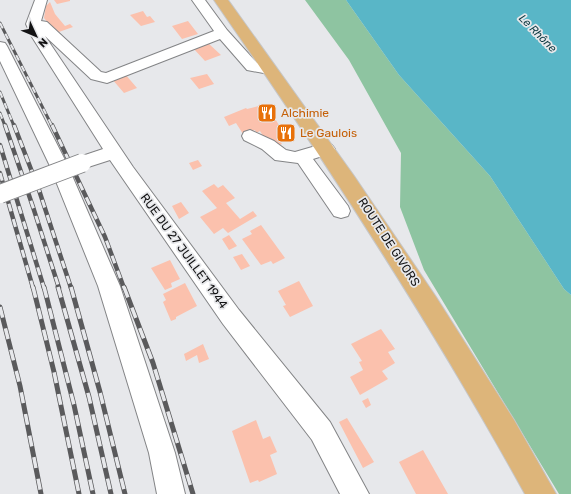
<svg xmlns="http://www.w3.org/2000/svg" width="571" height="494" font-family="Rubik,sans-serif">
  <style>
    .green { fill: #8ec4a1 }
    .water { fill: #59b6c7 }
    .building { fill: #fbc1ad }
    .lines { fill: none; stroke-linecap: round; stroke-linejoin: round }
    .minor-casing { stroke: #838486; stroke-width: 2 }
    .major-casing { stroke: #c6c6c7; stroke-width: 2 }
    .minor { fill: #fff; fill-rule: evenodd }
    .major { fill: #ddb57a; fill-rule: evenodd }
    .rail-far2-casing { stroke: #5a5a5c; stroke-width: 3 }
    .rail-far1-casing { stroke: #5a5a5c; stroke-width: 4.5 }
    .rail-casing { stroke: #5a5a5c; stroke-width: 5 }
    .rail-far2 { stroke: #e7e8eb; stroke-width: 2; stroke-dasharray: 6; stroke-linecap: butt }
    .rail-far1 { stroke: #e7e8eb; stroke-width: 3; stroke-dasharray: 8; stroke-linecap: butt }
    .rail { stroke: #e7e8eb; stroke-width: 3.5; stroke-dasharray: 11; stroke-linecap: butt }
    .minor-bridge-casing { stroke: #838486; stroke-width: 20; stroke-linecap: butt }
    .minor-bridge { stroke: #fff; stroke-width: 18 }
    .labels { text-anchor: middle; stroke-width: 3.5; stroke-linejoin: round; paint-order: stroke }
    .far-water-label { font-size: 11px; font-style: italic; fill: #0b3840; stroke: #e7e8eb }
    .food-label { font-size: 12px; fill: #c56008; stroke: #e7e8eb; text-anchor: start }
    .street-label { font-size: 12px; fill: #131314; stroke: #e7e8eb }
  </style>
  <rect width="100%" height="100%" fill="#e7e8eb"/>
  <path class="green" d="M305,0h41l53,75 91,101 74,113 7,6v199h-12l-135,-224 -24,-63 1,-54 -52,-93z"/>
  <path class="water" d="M346,0h225v295l-7,-6 -74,-113 -91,-101z"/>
  <path class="building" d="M54,0h16v1l-13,3z
    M50,2l5,12 10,12 5,-2 3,3 -17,6 -12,-15 2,-12z
    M143,11l4,6 3,-1 5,6 -14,4 -11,-11z
    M188,21l10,13 -16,5 -10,-13z
    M208,43l13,12 -16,6 -12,-13z
    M125,74l12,14 -13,5 -12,-14z
    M207,74l7,10 -15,5 -9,-11z
    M266,104l16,26 6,-2 4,7 -13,5 3,4 -7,3 -12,-11 -3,-5 -4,2 -1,-3 -12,4 -7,-11 -7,3 -5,-9 22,-9 1,1z
    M198,160l4,6 -9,4 -4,-7z
    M214,184l4,4 5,-3 12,13 -9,5 14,16 13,-8 4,5 -29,17 -5,-5 -9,6 -14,-17 17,-9 -15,-17z
    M181,202l8,11 -10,6 -7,-13z
    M261,225l24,33 -12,6 -2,-3 -10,4 -19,-26 10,-5 -2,-3z
    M229,235l8,11 -8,4 -7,-11z
    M242,254l8,12 -9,4 -8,-13z
    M170,260l10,19 -9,4 1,4 -7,3 -14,-22z
    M299,281l14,25 -23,11 -7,-11 3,-1 -8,-14z
    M185,283l12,23 -21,11v2l-5,2 -8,-19 3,-2 -3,-6z
    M381,329l14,20 -7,3 7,11 -13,8 6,8 -28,16 -10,-18 13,-7 -4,-8 3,-1 -11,-17z
    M203,344l6,15 -10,4 -2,-8 -11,6 -2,-7z
    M368,398l3,7 -5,3 -4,-7z
    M347,418l27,44 -11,6 -24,-46z
    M256,420l7,19 7,-3 7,16 -7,3 7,19 -18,8 -1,-2 -8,3 -18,-52z
    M423,450l25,44h-32l-17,-32z"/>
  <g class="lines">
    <defs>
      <path id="minor" d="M35,0h12l-6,21 6,1 54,50 5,1 108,-42 -22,-31h13l22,30 30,33 17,3 2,3 -2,3 -5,2 -22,-4 -27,-31 -113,44 -16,-4 -46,-43 88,131 106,143 91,112 39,72h-29l-28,-54 -89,-116 -113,-164 -28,9 -6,-1 -3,-5 3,-5 27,-9 -71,-112 -6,-13z
        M0,42l5,1 2,3 60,118 53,122 55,167 10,41h-28l-8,-41 -51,-167 -49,-122 -49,-103z
        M250,130l24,11 12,9 9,2 31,-9 6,2 3,4 -3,4 -19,6 35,47 2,5 -2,5 -7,2 -7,-2 -36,-53 -23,-3 -13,-11 -18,-9 -2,-4 2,-4z"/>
      <path id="major" d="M214,0h14l126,176 82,121 78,123 42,74h-31c-94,-171 -200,-334 -311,-494z"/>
    </defs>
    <use href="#minor" class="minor-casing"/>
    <use href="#major" class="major-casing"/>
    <use href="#minor" class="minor"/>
    <use href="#major" class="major"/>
    <defs>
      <path id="rail-far2" d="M0,23l52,103
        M0,92l14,34
        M0,113l5,13"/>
      <path id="rail-far1" d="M5,125l28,82 26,81
        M14,125l25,65 32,98
        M52,125l53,112 19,51
        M0,145l44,143
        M0,173l33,115"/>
      <path id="rail" d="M33,287l21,85 25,122
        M44,287l30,118 19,89
        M58,287l31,110 22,97
        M71,287l29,105 25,102
        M124,287l29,76 40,131
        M0,307l20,79 21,108"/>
    </defs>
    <use href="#rail-far2" class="rail-far2-casing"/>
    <use href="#rail-far1" class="rail-far1-casing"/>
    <use href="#rail" class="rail-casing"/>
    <use href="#rail-far2" class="rail-far2"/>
    <use href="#rail-far1" class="rail-far1"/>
    <use href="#rail" class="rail"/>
    <defs>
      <path id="minor-bridge" d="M0,194l82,-31"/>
    </defs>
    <use href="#minor-bridge" class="minor-bridge-casing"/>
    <use href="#minor-bridge" class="minor-bridge"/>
  </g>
  <defs>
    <symbol id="restaurant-square" viewBox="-11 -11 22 22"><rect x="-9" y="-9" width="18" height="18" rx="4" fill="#e8710a" stroke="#e7e8eb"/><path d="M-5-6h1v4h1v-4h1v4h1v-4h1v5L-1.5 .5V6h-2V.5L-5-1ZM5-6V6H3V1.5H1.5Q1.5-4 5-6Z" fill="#fff"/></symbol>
  </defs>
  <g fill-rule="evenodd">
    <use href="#restaurant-square" x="256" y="102" width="22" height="22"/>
    <use href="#restaurant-square" x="275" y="122" width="22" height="22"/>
  </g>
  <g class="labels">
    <g class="far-water-label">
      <text transform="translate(538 33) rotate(45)" y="4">Le Rhône</text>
    </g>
    <g class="food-label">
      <text x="281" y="117">Alchimie</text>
      <text x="300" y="137">Le Gaulois</text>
    </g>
    <g class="street-label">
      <text transform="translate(389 242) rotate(57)" y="4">ROUTE DE GIVORS</text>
      <text transform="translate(184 251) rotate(54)" y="4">RUE DU 27 JUILLET 1944</text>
    </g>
  </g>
  <g transform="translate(36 36) rotate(134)" stroke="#e7e8eb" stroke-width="3" paint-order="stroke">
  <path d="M0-3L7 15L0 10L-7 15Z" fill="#131314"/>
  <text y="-6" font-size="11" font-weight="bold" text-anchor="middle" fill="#131314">N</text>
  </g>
</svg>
